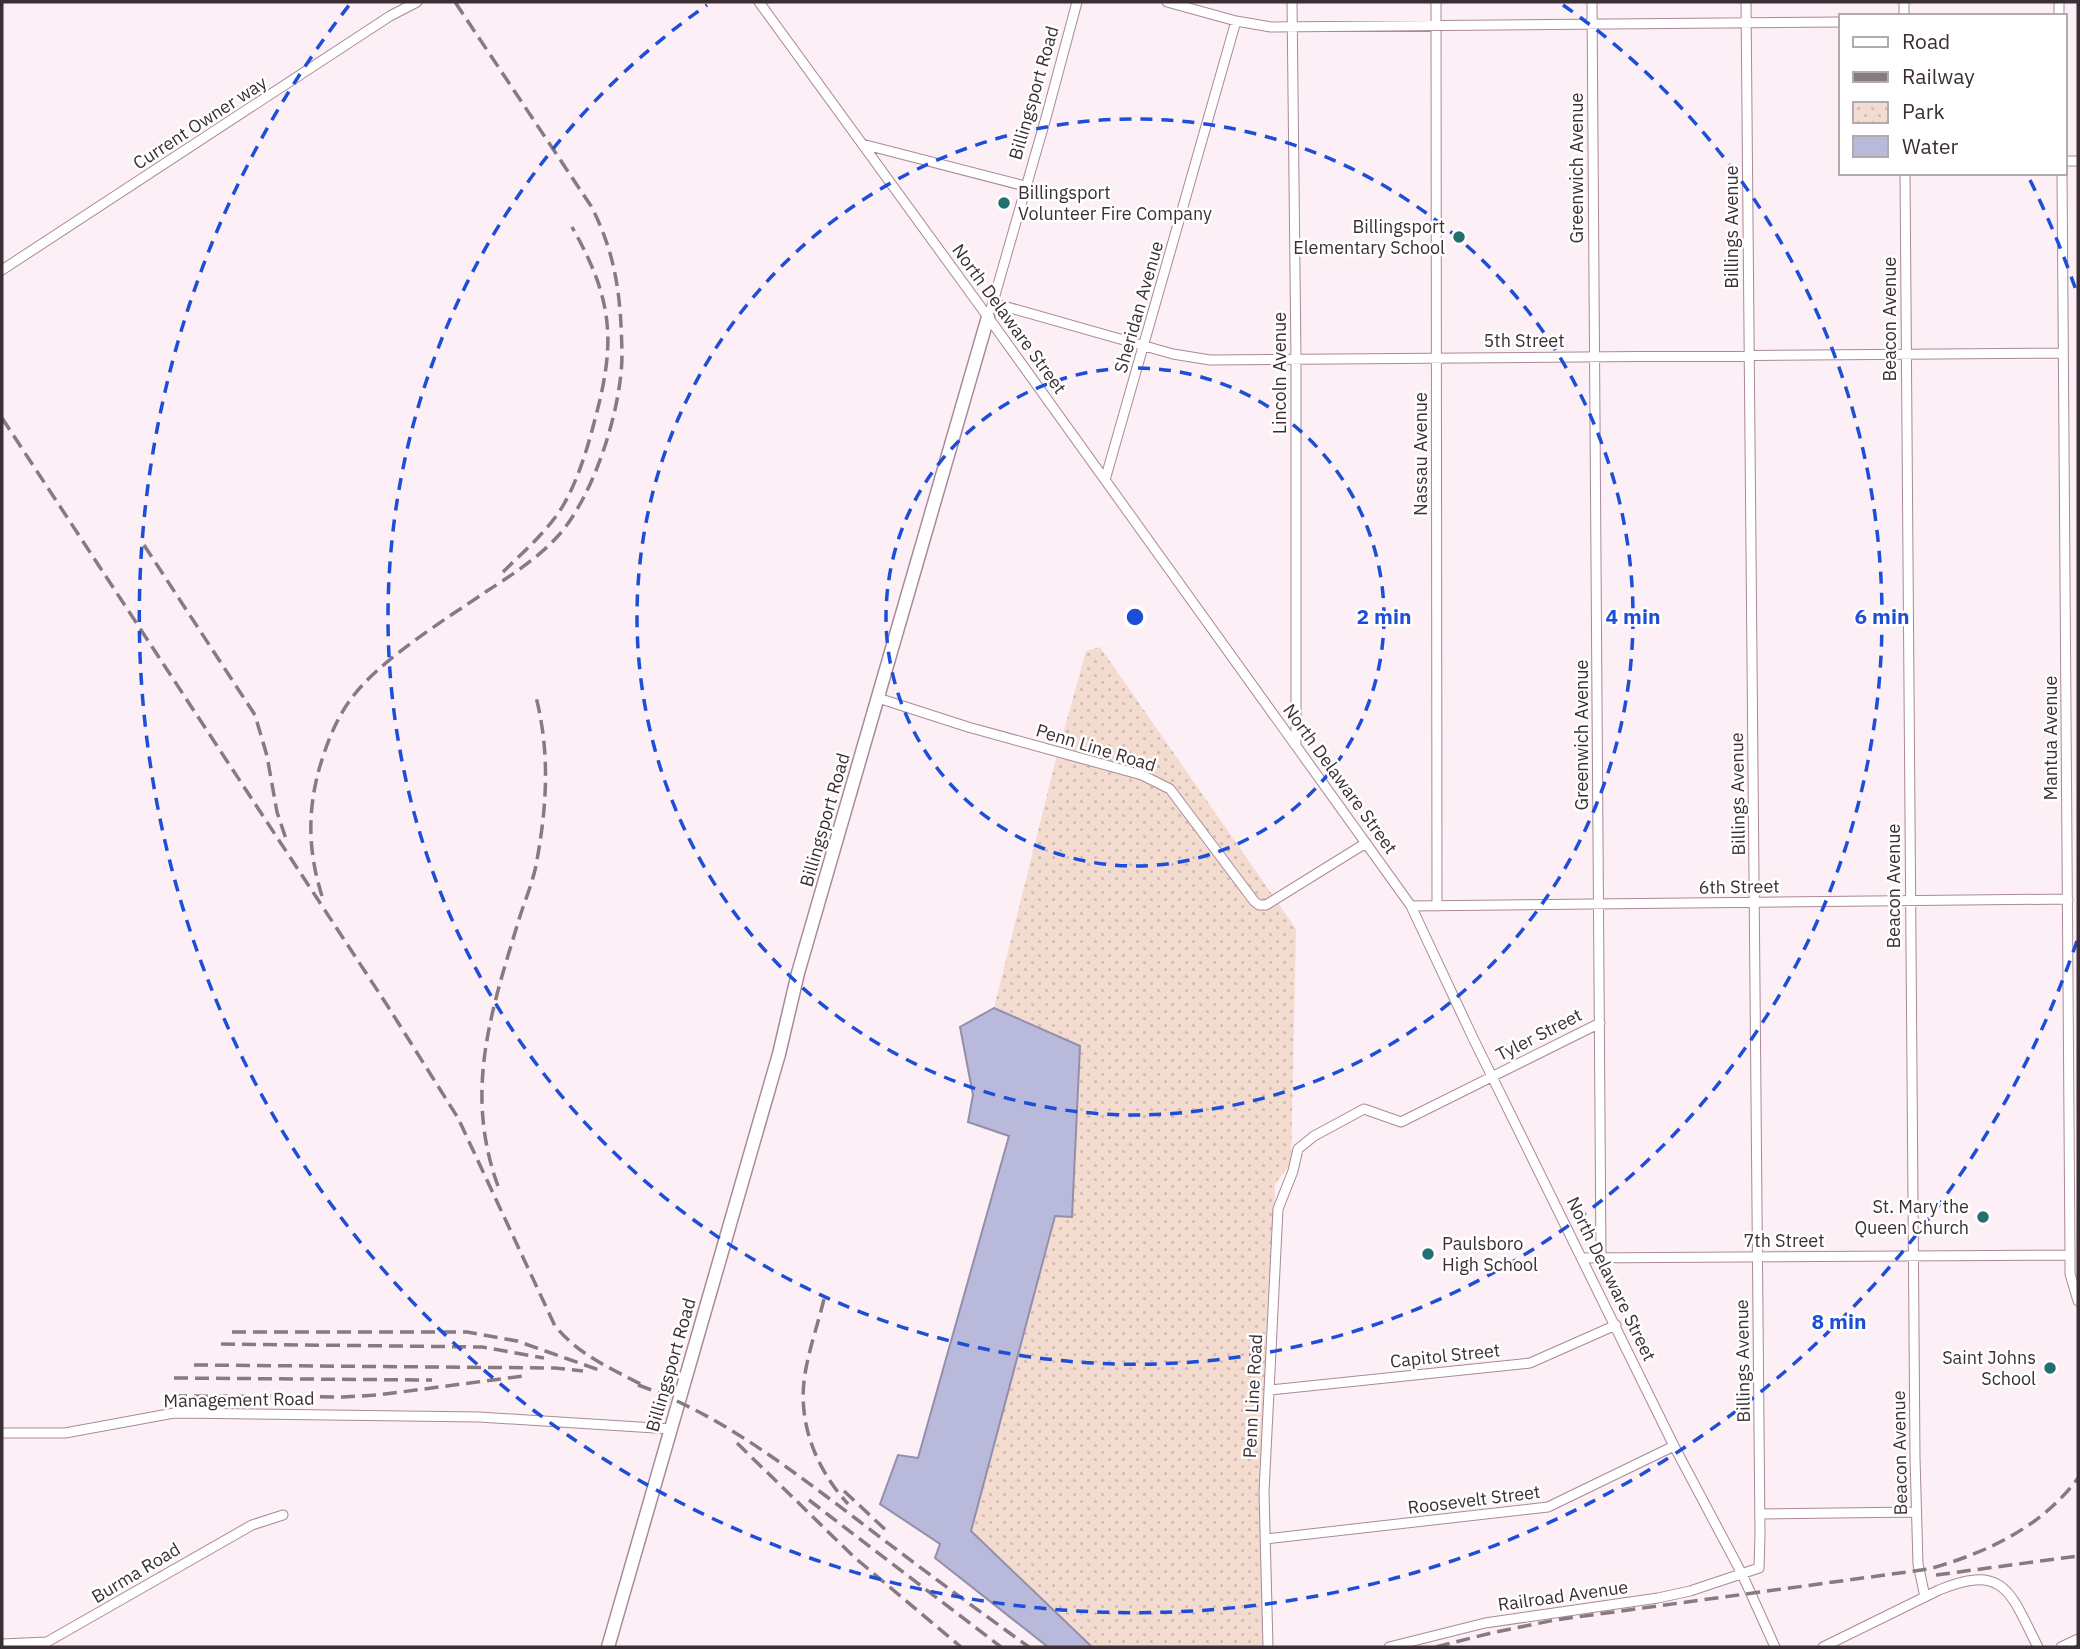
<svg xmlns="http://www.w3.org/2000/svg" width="2080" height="1649" font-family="'IBM Plex Sans',sans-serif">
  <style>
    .park { fill: url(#park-dots) }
    .water { fill: #b9b9db; stroke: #938fa9; stroke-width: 2 }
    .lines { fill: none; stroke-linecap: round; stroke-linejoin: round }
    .street-casing { stroke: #a9899a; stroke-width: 11 }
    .secondary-casing { stroke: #a9899a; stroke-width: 15 }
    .street { stroke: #fff; stroke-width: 9 }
    .secondary { stroke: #fff; stroke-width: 12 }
    .rail { stroke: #877a81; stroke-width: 3.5; stroke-dasharray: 14 7; stroke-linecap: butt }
    .ring { fill: none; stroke: #1d4ed8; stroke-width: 3.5; stroke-dasharray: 12 9 }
    .poi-dot { fill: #246f70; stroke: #fff; stroke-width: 2.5 }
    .labels { text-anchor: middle; stroke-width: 5; stroke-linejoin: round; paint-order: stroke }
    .street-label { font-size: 18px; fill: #3b2e35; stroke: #fff }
    .poi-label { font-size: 18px; fill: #3b2e35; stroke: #fff; text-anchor: end }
    .centre { fill: #1d4ed8; stroke: #fff; stroke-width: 3.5 }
    .ring-label { font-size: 21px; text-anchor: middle; font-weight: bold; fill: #1d4ed8; stroke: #fff; stroke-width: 5; stroke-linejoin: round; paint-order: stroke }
  </style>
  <defs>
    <pattern id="park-dots" width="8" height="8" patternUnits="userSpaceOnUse" patternTransform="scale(1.75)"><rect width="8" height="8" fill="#f3dbd0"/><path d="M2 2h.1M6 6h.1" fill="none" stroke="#d1bcb3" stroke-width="1.8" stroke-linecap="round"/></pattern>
  </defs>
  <rect width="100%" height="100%" fill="#fdeff6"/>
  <path class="park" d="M1100,647l196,282 -5,234 -16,21 -13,463h-170l-121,-116 85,-315 16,1 8,-170 -86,-39 61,-245 31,-112z"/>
  <path class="water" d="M994,1008l86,38 -8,171 -17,-1 -84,315 121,116h-44l-113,-89 5,-14 -60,-40 18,-49 20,3 91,-322 -41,-14 5,-27 -13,-68z"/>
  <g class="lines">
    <defs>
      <path id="street" d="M759,2l229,315 423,589 62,132 201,408 68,128 33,73
        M1167,2l69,19 35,6 569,-5
        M1292,2l4,357v385
        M1436,2l1,904
        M1592,2l9,1256
        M1904,2v14
        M2059,2v14
        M862,144l163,42
        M2064,161h14
        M1905,173l10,1285 3,106 7,33
        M2062,173l8,1082v19l8,27
        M2,270l388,-254 27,-14
        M993,303l180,51 37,6 853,-7
        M991,309l56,-195 30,-112
        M1105,480l131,-459
        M878,698l90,29 174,48 28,14 84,112 5,4h7l100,-62
        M1411,906l657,-7
        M1582,1258l488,-3
        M1270,1390l260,-27 86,-38
        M2,1433h63l109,-20 305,4 192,12
        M1760,1514l156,-2
        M1265,1539l283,-32 126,-61
        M2,1644l45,-2 205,-117 31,-10
        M1268,1647l-4,-155 14,-283 15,-38 5,-22 16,-13 50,-27 37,13 199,-99
        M1389,1647l96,-24 173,-25 32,-7 69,-23 1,-33 -14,-1533
        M1823,1647l116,-57c67,-28 72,5 99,57
        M2061,1647l17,-8"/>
      <path id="secondary" d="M608,1647l171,-593 19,-81 190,-656"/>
    </defs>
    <use href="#street" class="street-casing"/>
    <use href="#secondary" class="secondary-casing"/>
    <use href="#street" class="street"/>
    <use href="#secondary" class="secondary"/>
    <path class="rail" d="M2,418l385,587 71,113 97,208c26,31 56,42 91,61
      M144,545l111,170 12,41 10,56 10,30
      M503,572c21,-21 46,-42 61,-68 14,-25 23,-54 30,-81 22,-80 20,-122 -22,-196
      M322,896c-14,-44 -15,-85 -2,-130 7,-23 16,-47 31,-67 28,-39 95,-80 136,-108 25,-16 51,-33 71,-55 36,-40 64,-128 64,-182 -1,-54 -5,-98 -31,-148l-136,-204
      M498,1186c-35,-96 -6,-177 22,-270 6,-18 14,-37 17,-56 10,-55 13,-108 -1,-163
      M824,1299c-6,25 -15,50 -19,75 -8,48 11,95 43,130
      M232,1332h235l50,9 82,29
      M221,1344l261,3 62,11
      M194,1365l361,3 28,3
      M174,1378l258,2
      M638,1385c82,29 152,84 221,136 56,43 113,85 170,126
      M173,1396l170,1 35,-2 145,-19
      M737,1443l117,114 107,90
      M844,1491l46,43
      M809,1500l192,147
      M1936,1575l142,-19
      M1436,1647l55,-14 64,-13 374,-51c57,-16 113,-42 149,-91"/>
  </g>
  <g class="ring">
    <circle cx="1135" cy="617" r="249"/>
    <circle cx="1135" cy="617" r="498"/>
    <path d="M1563 5A747 747 0 1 1 707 5"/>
    <path d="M2077 941A996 996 0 1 1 350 4M2030 180A996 996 0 0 1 2077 293"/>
  </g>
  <g class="poi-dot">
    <circle cx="1004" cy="203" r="7"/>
    <circle cx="1459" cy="237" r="7"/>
    <circle cx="1983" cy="1217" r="7"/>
    <circle cx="1428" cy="1254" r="7"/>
    <circle cx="2050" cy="1368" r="7"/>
  </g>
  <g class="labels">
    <g class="street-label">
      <text transform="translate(1034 93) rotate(-74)" y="6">Billingsport Road</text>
      <text transform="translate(200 123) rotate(-33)" y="6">Current Owner way</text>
      <text transform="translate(1577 168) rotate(-90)" y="6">Greenwich Avenue</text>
      <text transform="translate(1732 227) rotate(-90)" y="6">Billings Avenue</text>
      <text transform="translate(1139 307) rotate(-74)" y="6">Sheridan Avenue</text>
      <text transform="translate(1009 319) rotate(54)" y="6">North Delaware Street</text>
      <text transform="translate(1890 319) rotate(-90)" y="6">Beacon Avenue</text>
      <text x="1524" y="347">5th Street</text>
      <text transform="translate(1280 373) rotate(-90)" y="6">Lincoln Avenue</text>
      <text transform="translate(1421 454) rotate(-90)" y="6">Nassau Avenue</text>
      <text transform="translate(1582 735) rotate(-90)" y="6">Greenwich Avenue</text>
      <text transform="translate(2051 738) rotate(-90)" y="6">Mantua Avenue</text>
      <text transform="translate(1096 748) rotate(17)" y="6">Penn Line Road</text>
      <text transform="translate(1340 779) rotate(54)" y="6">North Delaware Street</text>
      <text transform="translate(1738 794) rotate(-91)" y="6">Billings Avenue</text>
      <text transform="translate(825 820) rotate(-74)" y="6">Billingsport Road</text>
      <text transform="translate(1894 886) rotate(-90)" y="6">Beacon Avenue</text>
      <text transform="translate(1739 887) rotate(-1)" y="6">6th Street</text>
      <text transform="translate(1539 1035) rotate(-27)" y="6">Tyler Street</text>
      <text x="1784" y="1247">7th Street</text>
      <text transform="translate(1611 1279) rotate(64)" y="6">North Delaware Street</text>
      <text transform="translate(1445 1356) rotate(-6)" y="6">Capitol Street</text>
      <text transform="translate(1743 1361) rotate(-91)" y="6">Billings Avenue</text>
      <text transform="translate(671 1365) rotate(-74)" y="6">Billingsport Road</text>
      <text transform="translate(1253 1396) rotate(-87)" y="6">Penn Line Road</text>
      <text transform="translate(239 1400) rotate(-1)" y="6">Management Road</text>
      <text transform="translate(1900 1453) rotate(-91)" y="6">Beacon Avenue</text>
      <text transform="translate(1474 1500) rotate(-7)" y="6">Roosevelt Street</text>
      <text transform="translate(136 1573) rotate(-31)" y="6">Burma Road</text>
      <text transform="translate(1563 1596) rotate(-8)" y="6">Railroad Avenue</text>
    </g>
    <g class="poi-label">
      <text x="1018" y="199" text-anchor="start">Billingsport<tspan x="1018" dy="21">Volunteer Fire Company</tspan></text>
      <text x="1445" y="233">Billingsport<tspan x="1445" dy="21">Elementary School</tspan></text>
      <text x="1969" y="1213">St. Mary the<tspan x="1969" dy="21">Queen Church</tspan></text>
      <text x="1442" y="1250" text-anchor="start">Paulsboro<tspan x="1442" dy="21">High School</tspan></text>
      <text x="2036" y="1364">Saint Johns<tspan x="2036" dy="21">School</tspan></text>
    </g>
  </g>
  <circle cx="1135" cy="617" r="10" class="centre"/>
  <g class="ring-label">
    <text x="1384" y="624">2 min</text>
    <text x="1633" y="624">4 min</text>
    <text x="1882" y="624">6 min</text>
    <text x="1839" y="1329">8 min</text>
  </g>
  <rect width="2080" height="1649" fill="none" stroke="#3b2e35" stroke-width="7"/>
  <rect x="1839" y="14" width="228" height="161" fill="#ffffff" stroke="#b1abae" stroke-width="2"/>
  <rect x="1853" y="37" width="35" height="10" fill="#ffffff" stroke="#b1abae" stroke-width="2"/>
  <text x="1902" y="49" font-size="21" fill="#3b2e35">Road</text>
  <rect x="1853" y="72" width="35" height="10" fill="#877a81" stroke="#b1abae" stroke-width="2"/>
  <text x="1902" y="84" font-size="21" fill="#3b2e35">Railway</text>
  <rect x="1853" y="102" width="35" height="21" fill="url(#park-dots)" stroke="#b1abae" stroke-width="2"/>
  <text x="1902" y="119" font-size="21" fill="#3b2e35">Park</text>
  <rect x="1853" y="136" width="35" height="21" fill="#b9b9db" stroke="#b1abae" stroke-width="2"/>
  <text x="1902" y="154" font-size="21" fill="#3b2e35">Water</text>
</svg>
